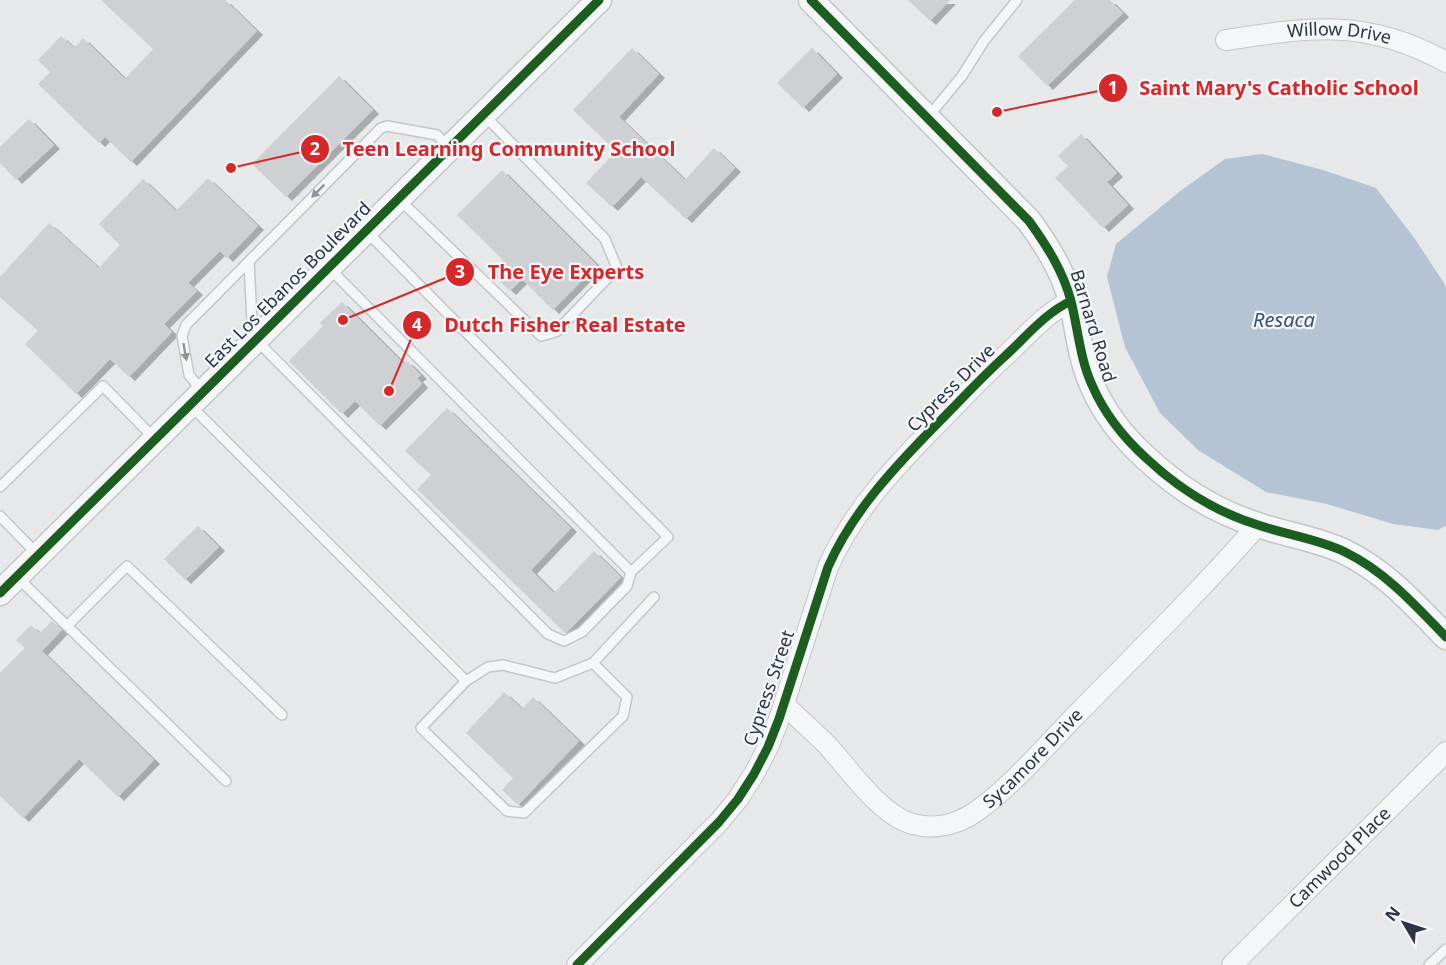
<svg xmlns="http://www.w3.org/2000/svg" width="1446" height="965" font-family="'Noto Sans',sans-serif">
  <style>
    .water { fill: #b4c4d5 }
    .building { fill: #ced0d3; filter: url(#shadow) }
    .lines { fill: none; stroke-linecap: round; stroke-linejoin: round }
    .service-casing { stroke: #c4c6c8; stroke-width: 12 }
    .minor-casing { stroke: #c4c6c8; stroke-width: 22 }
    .tertiary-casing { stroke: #c4c6c8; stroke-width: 27 }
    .service { stroke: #f5f6f7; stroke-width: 9 }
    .minor { stroke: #f5f6f7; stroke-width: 20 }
    .tertiary { stroke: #f5f6f7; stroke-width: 24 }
    .cycleway-casing { stroke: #f4f6f9; stroke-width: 13 }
    .cycleway { stroke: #1b5e20; stroke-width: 9 }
    .oneway { fill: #90959e }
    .labels { text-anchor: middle; stroke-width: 4.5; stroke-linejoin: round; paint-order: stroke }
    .street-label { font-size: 18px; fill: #2b3445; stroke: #f4f6f9 }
    .water-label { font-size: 20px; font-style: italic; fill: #34527a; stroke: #f4f6f9 }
    .leader { fill: none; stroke: #d62828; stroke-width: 2 }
    .callout-dot { fill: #d62828; stroke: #f4f6f9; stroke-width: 2 }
    .mark-label { font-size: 18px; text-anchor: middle; font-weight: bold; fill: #fff }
    .callout-label { font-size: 20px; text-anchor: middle; font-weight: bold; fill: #d62828; stroke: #f4f6f9; stroke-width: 4.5; stroke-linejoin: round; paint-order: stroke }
  </style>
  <defs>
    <filter id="shadow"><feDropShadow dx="6" dy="4" stdDeviation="0" flood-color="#0004"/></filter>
  </defs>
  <rect width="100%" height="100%" fill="#e6e8ea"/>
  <path class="water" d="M1262,154l61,16 53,18 39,51 29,44 2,5v238l-8,4 -45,-6 -66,-20 -61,-12 -68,-42 -38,-37 -35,-66 -18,-70 9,-33 63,-52 46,-33z"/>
  <path class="building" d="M101,0h124l32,31 -126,131 -26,-25 -6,6 -61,-59 12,-12 -12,-12 23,-24 13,12 9,-10 42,41 28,-30z
    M908,0h42l-20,21z
    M1075,0h35l13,13 -76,73 -29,-30z
    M632,48l27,26 -40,43 66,63 29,-32 21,20 -49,51 -45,-42 -29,30 -26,-24 30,-32 -43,-41z
    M812,48l25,26 -34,34 -26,-25z
    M339,76l34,34 -87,87 -34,-33z
    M29,119l25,26 -38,35 -16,-17v-16z
    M1081,134l36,39 -10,9 21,23 -25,23 -48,-50 13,-12 -10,-10z
    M502,170l95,95 -44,45 -31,-31 -12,12 -19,-18 12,-13 -46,-45z
    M208,178l50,48 -31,32 -7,-7 -32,32 9,8 -33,33 8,8 -43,45 -19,-18 -34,35 -51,-50 13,-13 -38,-34v-20l49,-54 50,45 21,-23 -21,-21 44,-45 33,32z
    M342,302l62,62 3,-3 14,14 -4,3 5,6 -42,42 -25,-25 -13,13 -53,-53 34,-35 -3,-3z
    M447,408l124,120 -40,42 23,23 40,-42 27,26 -54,55 -2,1 -148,-144 14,-14 -26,-24z
    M198,526l21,21 -34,33 -21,-21z
    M52,621l10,9 -20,21 112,109 -36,37 -39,-38 -56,59 -23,-22v-123l25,-25 -9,-8 15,-15 9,8z
    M504,692l18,17 11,-12 46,44 -61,64 -16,-15 11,-12 -47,-45z"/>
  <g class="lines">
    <defs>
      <path id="service" d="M928,117l34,-41 22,-35 33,-41
        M400,200l141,136 15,-4 61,-64 -12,-29 -121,-124
        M249,261l3,61 11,10
        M329,268l302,304 37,-35 -301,-305
        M256,340l292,294 16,7 18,-9 45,-46 4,-14
        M202,391l-13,-16 -7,-39 4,-11 195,-197 6,-2 50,9 12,13
        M192,407l274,274 -45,47 86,83 17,2 99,-97 4,-19 -34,-34 61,-66
        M0,487l103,-101 52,53
        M0,516l38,39
        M18,578l208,203
        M67,626l60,-60 155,149
        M466,681l22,-14 15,-2 52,13 38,-15
        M1429,965l17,-16"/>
      <g id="minor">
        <path id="s1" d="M1226,40c86,-13 141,-22 220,22"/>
        <path id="s2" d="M784,704c14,14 29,27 43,41 22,24 54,71 86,79 20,6 43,1 61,-11 39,-27 74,-70 108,-104 59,-60 120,-120 176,-184"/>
        <path d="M577,965l142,-143 19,-23 16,-25 14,-27 11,-28 49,-152c24,-54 63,-96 104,-138 24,-24 47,-49 72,-72 21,-19 41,-44 67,-56"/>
        <path id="s3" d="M1232,965l214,-213"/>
      </g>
      <path id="tertiary" d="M811,0l218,221c18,25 34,50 42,80 7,28 9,58 21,84 12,28 32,53 54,73 32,30 70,54 112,67 29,10 60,14 87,27 41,20 70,53 101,85
        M0,593l599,-593"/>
    </defs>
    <use href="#service" class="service-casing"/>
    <use href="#minor" class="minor-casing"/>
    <use href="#tertiary" class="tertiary-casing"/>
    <use href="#service" class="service"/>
    <use href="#minor" class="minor"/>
    <use href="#tertiary" class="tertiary"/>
    <defs>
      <path id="cycleway" d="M811,0l218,221c18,25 34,50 42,80 7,28 9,58 21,84 12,28 32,53 54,73 32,30 70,54 112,67 29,10 60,14 87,27 41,20 70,53 101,85
        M0,593l599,-593
        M577,965l142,-143 19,-23 16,-25 14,-27 11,-28 49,-152c24,-54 63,-96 104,-138 24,-24 47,-49 72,-72 21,-19 41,-44 67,-56"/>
    </defs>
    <use href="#cycleway" class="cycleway-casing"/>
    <use href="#cycleway" class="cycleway"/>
  </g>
  <defs><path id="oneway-solid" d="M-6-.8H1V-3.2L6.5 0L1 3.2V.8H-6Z" transform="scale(1.5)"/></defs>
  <g class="oneway">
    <use href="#oneway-solid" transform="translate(318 191) rotate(135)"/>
    <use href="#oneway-solid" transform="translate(185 352) rotate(80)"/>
  </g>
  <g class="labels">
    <g class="street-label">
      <text dy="6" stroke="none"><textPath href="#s1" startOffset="114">Willow Drive</textPath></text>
      <text transform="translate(288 285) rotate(-45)" y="6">East Los Ebanos Boulevard</text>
      <text transform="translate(1093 326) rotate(73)" y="6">Barnard Road</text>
      <text transform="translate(951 388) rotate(-45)" y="6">Cypress Drive</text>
      <text transform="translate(769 688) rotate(-71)" y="6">Cypress Street</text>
      <text dy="6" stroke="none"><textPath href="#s2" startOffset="322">Sycamore Drive</textPath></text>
      <text dy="6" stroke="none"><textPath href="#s3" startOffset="152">Camwood Place</textPath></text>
    </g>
    <g class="water-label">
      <text x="1284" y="327">Resaca</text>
    </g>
  </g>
  <path class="leader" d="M997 112L1113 88M231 168L315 149M343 320L460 272M389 391L417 325"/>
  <g class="callout-dot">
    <circle cx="997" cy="112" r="6"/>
    <circle cx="231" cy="168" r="6"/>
    <circle cx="343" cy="320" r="6"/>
    <circle cx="389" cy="391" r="6"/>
    <circle cx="1113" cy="88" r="15"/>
    <circle cx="315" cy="149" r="15"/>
    <circle cx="460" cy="272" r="15"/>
    <circle cx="417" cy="325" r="15"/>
  </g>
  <g class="mark-label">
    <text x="1113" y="94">1</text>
    <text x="315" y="155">2</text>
    <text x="460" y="278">3</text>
    <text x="417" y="331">4</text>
  </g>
  <g class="callout-label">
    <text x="1279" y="95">Saint Mary's Catholic School</text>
    <text x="509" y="156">Teen Learning Community School</text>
    <text x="566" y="279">The Eye Experts</text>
    <text x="565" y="332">Dutch Fisher Real Estate</text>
  </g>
  <g transform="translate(1404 923) rotate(309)" stroke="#f4f6f9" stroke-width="4.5" paint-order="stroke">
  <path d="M0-4.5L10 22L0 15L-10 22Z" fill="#2b3445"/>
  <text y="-9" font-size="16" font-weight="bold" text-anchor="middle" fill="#2b3445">N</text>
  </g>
</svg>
